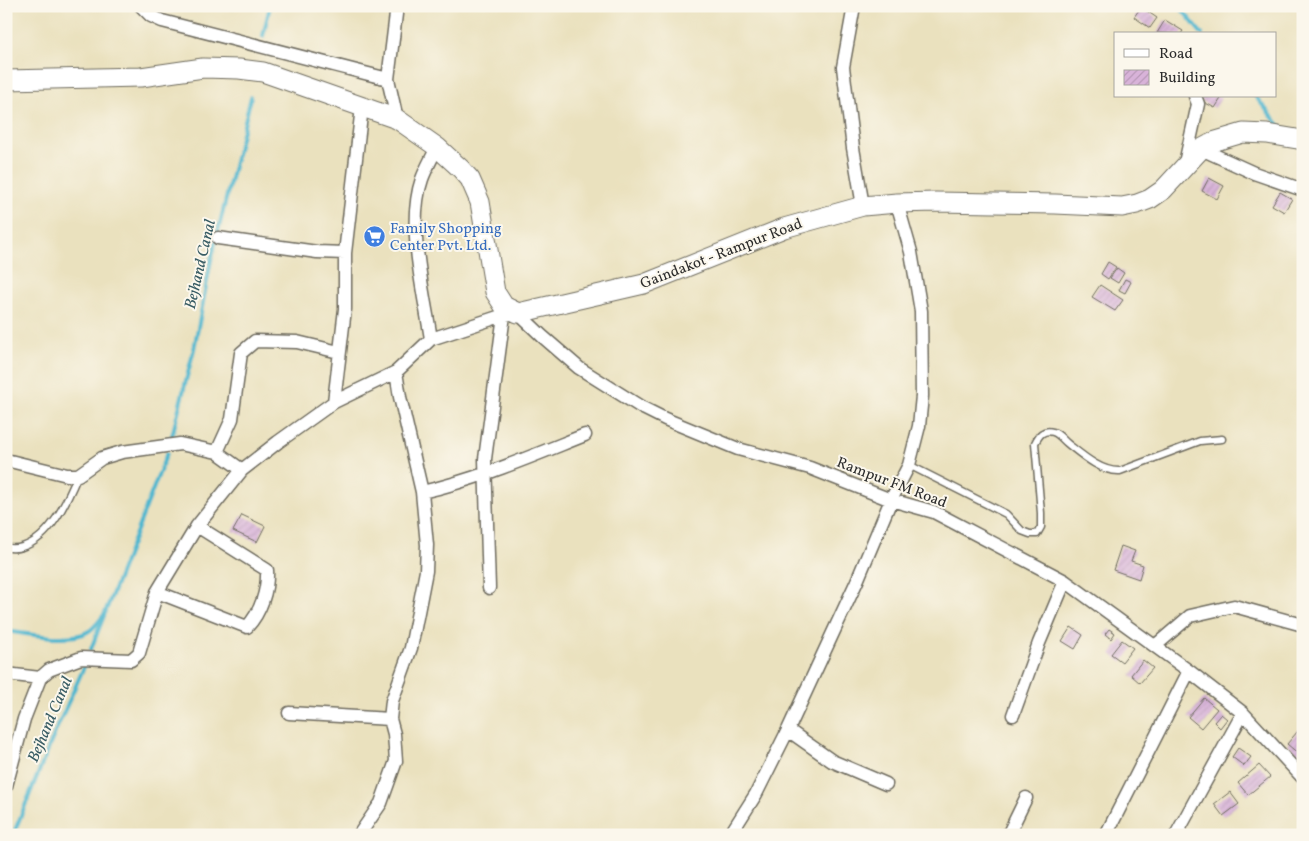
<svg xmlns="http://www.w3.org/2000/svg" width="1309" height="841" font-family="Vollkorn,serif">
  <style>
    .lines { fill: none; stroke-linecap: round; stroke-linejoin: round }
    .stream { stroke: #51b7cf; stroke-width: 4 }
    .building { fill: url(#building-hatch) }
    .lane-casing { stroke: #6e6b5e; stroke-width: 9 }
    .street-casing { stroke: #6e6b5e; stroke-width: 15 }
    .secondary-casing { stroke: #6e6b5e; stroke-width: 21 }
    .lane { stroke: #fff; stroke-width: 6 }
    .street { stroke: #fff; stroke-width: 12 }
    .secondary { stroke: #fff; stroke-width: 19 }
    .labels { text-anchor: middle; stroke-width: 4; stroke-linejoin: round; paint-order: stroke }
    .shop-label { font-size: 15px; fill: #366cbe; stroke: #fbf7ec; text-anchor: start }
    .street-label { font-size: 15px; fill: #2b2b2b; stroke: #fbf7ec }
    .water-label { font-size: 16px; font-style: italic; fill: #385c64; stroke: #fbf7ec }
  </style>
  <defs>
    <pattern id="building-hatch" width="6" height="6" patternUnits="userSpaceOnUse" patternTransform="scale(1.25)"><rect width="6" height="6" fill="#d8b3d9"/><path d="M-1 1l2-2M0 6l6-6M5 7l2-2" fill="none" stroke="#ba9aba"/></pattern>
  </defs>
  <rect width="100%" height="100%" fill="#fbf7ec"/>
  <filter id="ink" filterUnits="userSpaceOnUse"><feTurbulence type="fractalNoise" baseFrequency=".02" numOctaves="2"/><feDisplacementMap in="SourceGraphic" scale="10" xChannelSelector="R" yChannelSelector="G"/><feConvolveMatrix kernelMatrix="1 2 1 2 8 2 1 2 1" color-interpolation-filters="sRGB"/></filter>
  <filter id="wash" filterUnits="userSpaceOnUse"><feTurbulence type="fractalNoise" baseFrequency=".0096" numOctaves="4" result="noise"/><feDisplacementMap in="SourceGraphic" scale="20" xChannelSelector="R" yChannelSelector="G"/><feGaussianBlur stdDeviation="1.12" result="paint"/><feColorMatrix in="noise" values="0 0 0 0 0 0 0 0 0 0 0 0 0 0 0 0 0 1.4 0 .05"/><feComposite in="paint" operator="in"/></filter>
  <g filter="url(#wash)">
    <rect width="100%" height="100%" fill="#eae1be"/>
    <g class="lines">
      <path class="stream" d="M1179,6l23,28
        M263,36l7,-30
        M1255,96l29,35
        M172,436l22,-87 17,-89 40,-163
        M6,631c20,3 66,12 83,0 5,-3 10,-10 14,-15
        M91,649l76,-196
        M13,835l43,-105 28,-63"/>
    </g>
    <g id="blocks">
      <path class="building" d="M1141,7l16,11 -7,10 -16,-11z
        M1165,20l18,11 -2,3 -24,-1z
        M1200,96h20l2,1 -7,11 -17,-9z
        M1209,178l15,8 -7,13 -15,-8z
        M1280,192l12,7 -8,13 -12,-7z
        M1108,262l8,5 -8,12 -7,-5z
        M1117,268l7,5 -6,10 -8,-5z
        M1125,279l6,3 -6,11 -6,-3z
        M1100,285l23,15 -8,11 -23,-14z
        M242,515l23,11 -8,16 -24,-11z
        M1121,546l14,5 -4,10 12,4 -4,14 -26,-9z
        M1071,627l12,8 -8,14 -13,-8z
        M1109,629l6,4 -4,6 -6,-5z
        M1122,640l11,8 -11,14 -11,-8z
        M1143,660l10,8 -13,15 -9,-8z
        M1204,698l13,11 -16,19 -13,-11z
        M1221,714l6,5 -7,9 -6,-6z
        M1303,725v27l-3,3 -13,-11z
        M1238,748l13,9 -7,9 -12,-9z
        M1259,765l11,12 -22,18 -10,-12z
        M1230,792l9,12 -16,12 -9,-12z"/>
    </g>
  </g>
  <g filter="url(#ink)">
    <use href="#blocks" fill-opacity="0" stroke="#6e6b5e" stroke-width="1"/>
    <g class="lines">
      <defs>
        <path id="lane" d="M909,465l97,49 16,17 8,3h7l4,-7v-14l-6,-70c4,-8 8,-14 18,-11 5,1 10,8 15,12 14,11 33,28 52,27l80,-30 22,-2
          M6,548c5,0 11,1 16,-1 29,-9 45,-46 56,-72"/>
        <path id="street" d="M141,6l10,10 11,5 226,58
          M854,6l-11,61 10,81 10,58
          M397,119l-9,-40 9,-73
          M1201,149l53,24 49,17
          M1185,163l13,-59 -3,-8
          M218,238l99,14 28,1
          M431,339c-7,-47 -25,-114 -9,-160 4,-11 10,-21 15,-32
          M334,402l11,-93v-56l17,-146
          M217,452l15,-33 9,-66 14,-12 42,1 42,10
          M6,460l61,15h11l24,-17 20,-6 58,-8 37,8 25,18
          M422,492c57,-13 110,-36 163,-57
          M489,588l-4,-129 19,-144
          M157,592l90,35c14,-15 21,-37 20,-57l-70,-44
          M1155,646l35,-30 44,-10 69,19
          M6,674l34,4
          M289,713l101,6
          M1013,715l26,-72 26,-62
          M788,730l44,31 54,23
          M6,786l18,-67 16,-41 9,-8 32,-12 50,2 8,-7 18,-61 40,-66 45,-56 36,-28 56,-40 62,-30 35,-33 73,-24 14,-2 24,23 37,32 62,39 24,12 73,30 72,19 81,32 43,12 131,69 124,90 54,42 60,65
          M359,835l22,-32 15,-42 -2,-27 -4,-15 2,-18 19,-53 15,-77 1,-26 -5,-53 -22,-95 -4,-25
          M730,835l26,-41 32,-64 69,-149 34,-81 18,-35 10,-39 3,-30 -1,-85 -10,-59 -14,-49
          M1008,835l18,-37
          M1106,835l83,-164
          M1176,835l67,-122"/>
        <path id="secondary" d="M6,80l135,-3 62,-9 36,1 24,3 134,47 40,28 24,22 9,10 10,23 15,90 9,14 14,7 126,-29 140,-56 79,-22 34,-3 39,-1 119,2 67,3 15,-3 13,-5 13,-9 38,-41 15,-8 27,-8 24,1 36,6"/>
      </defs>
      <use href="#lane" class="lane-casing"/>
      <use href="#street" class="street-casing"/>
      <use href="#secondary" class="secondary-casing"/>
      <use href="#lane" class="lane"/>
      <use href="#street" class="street"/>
      <use href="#secondary" class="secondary"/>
    </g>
  </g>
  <defs>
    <symbol id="supermarket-disc" viewBox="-11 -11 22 22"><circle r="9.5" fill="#3f7fe0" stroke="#fbf7ec"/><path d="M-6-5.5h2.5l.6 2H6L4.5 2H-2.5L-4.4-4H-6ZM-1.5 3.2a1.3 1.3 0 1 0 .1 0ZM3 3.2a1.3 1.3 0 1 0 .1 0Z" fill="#fff"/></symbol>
  </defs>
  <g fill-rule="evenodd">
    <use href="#supermarket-disc" x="362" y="224" width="25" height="25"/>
  </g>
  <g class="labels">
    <g class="shop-label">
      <text x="390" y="233">Family Shopping<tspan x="390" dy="17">Center Pvt. Ltd.</tspan></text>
    </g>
    <g class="street-label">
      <text transform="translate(721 253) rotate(-21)" y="5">Gaindakot - Rampur Road</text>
      <text transform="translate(892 482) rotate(21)" y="5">Rampur FM Road</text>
    </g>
    <g class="water-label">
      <text transform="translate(199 264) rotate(-77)" y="6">Bejhand Canal</text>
      <text transform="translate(49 719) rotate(-67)" y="6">Bejhand Canal</text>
    </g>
  </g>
  <rect width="1309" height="841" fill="none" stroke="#fbf7ec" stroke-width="25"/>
  <rect x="1114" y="32" width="162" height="65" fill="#fbf7ec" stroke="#a8a59f"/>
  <rect x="1124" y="49" width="25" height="8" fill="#ffffff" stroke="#a8a59f"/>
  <text x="1159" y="58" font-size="15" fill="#2b2b2b">Road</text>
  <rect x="1124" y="70" width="25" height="15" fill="url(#building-hatch)" stroke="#a8a59f"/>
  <text x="1159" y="82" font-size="15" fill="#2b2b2b">Building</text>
</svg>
